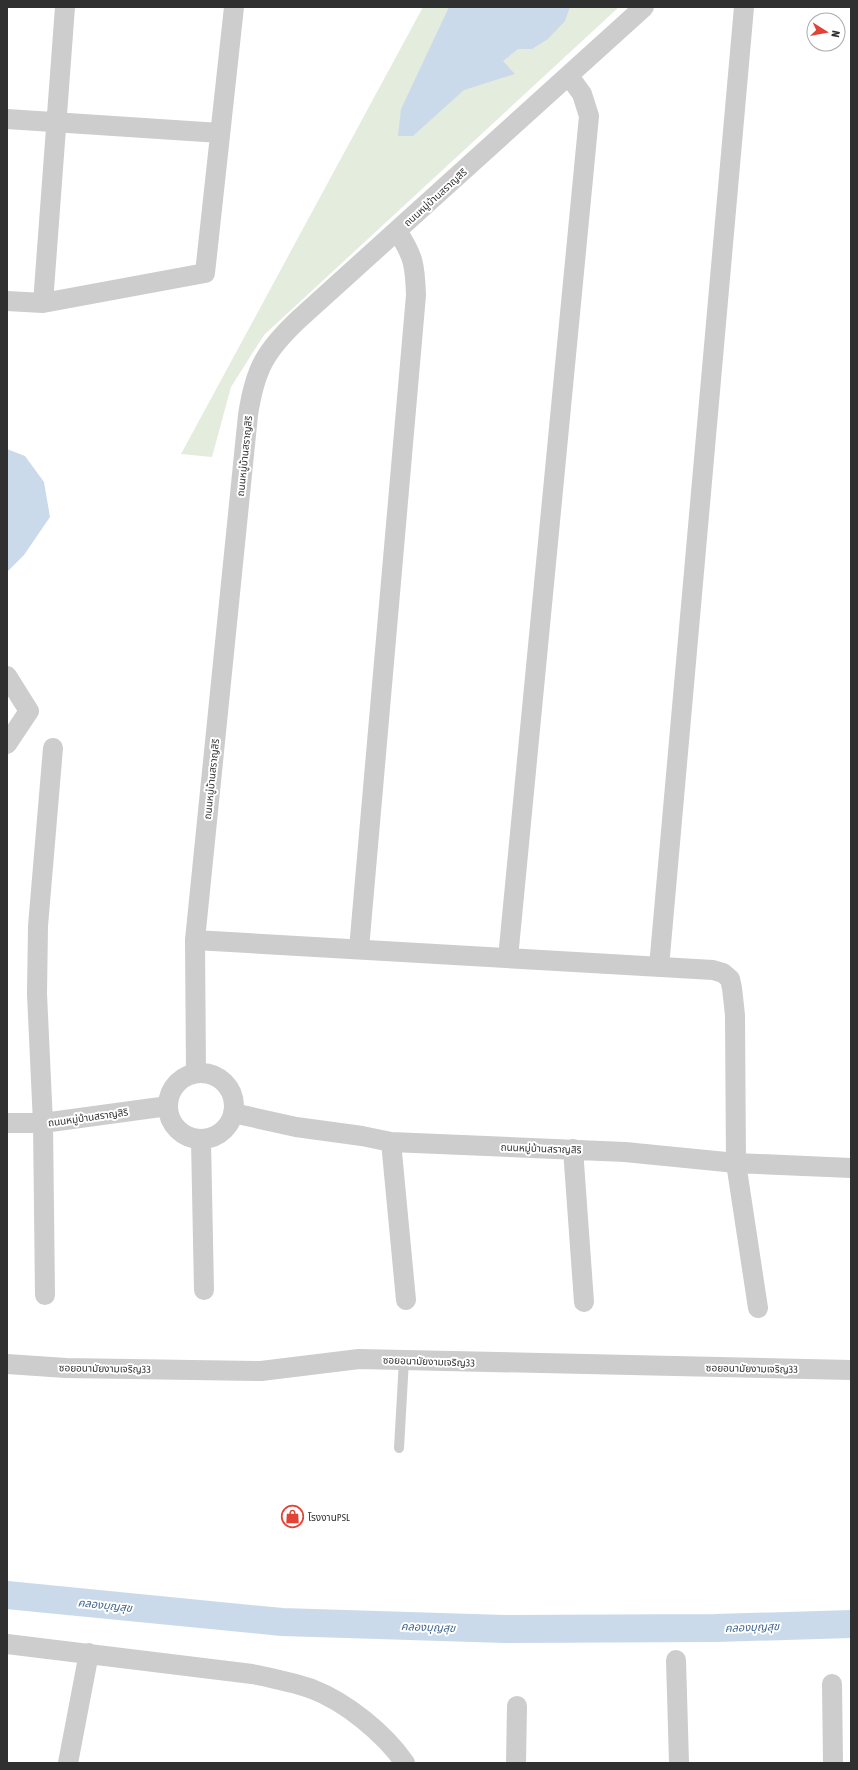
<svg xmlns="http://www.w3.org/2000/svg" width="858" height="1770" font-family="'Asap Condensed','Noto Sans Thai',sans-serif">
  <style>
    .green { fill: #e4ecde }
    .water { fill: #cbdaeb }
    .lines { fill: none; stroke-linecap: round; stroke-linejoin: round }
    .canal { stroke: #cbdaeb; stroke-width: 28 }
    .service { stroke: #cdcdcd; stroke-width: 10 }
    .minor { stroke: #cdcdcd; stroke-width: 20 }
    .labels { text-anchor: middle; stroke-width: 4; stroke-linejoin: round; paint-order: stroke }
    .street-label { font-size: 10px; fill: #303030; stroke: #fff }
    .poi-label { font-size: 10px; fill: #303030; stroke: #fff; text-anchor: start }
    .water-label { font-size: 11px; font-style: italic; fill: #3f6590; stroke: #fff }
  </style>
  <rect width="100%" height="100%" fill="#fff"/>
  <path class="green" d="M423,7h196l-355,328 -33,52 -19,70 -31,-3z"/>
  <path class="water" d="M449,7h121l-5,14 -17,18 -16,10h-14l-15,12 12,13 -51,16 -51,46h-15l3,-27z
    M7,449l18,7 19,26 6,35 -26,38 -17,17z"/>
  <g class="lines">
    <path class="canal" d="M7,1595l275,27 223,7 211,-1 135,-4"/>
    <path class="service" d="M399,1448l5,-88"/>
    <path class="minor" d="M7,119l213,14
      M7,301l36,2 22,-296
      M43,303l162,-30 29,-266
      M7,676l22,35 -22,33
      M195,940l518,30 10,3 7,6 2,9 3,27 1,148 22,145
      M359,949l57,-654c-1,-29 -2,-39 -19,-64
      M508,958l81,-842 -7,-22 -13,-18
      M659,967l85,-960
      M168 1106a33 33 0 1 1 66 0a33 33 0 1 1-66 0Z
      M196,1073l-1,-133 53,-525c7,-46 17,-64 51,-96l345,-312
      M233,1113l63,14 66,9 29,6 234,10 111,11 115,5
      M7,1123h36l125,-17
      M201,1140l3,150
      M391,1142l15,158
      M573,1149l11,153
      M45,1295l-2,-172 -6,-129 1,-68 15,-178
      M7,1364l59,4 195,3 98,-12 492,11
      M7,1644l245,30c20,4 40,8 60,15 34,13 72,44 93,74
      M676,1660l3,103
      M832,1684l1,79
      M68,1763l21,-110
      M516,1763l1,-57"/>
  </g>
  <defs>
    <symbol id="shop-ring" viewBox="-11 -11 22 22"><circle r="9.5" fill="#fff" stroke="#e14337" stroke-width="1.5"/><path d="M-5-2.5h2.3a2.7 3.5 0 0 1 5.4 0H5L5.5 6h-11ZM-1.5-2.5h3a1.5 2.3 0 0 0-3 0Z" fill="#e14337"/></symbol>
  </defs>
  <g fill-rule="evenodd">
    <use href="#shop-ring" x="280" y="1504" width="25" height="25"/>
  </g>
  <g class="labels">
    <g class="street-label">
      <text transform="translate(435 197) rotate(-42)" y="4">ถนนหมู่บ้านสราญสิริ</text>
      <text transform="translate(244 456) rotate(-84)" y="4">ถนนหมู่บ้านสราญสิริ</text>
      <text transform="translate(211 779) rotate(-84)" y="4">ถนนหมู่บ้านสราญสิริ</text>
      <text transform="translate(88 1117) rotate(-8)" y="4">ถนนหมู่บ้านสราญสิริ</text>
      <text transform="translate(541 1148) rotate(2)" y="4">ถนนหมู่บ้านสราญสิริ</text>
      <text transform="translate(429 1361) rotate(2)" y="4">ซอยอนามัยงามเจริญ33</text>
      <text transform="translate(105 1368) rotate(1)" y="4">ซอยอนามัยงามเจริญ33</text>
      <text transform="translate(752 1368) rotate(1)" y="4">ซอยอนามัยงามเจริญ33</text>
    </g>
    <g class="poi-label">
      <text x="308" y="1521">โรงงานPSL</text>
    </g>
    <g class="water-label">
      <text transform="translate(105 1605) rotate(6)" y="4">คลองบุญสุข</text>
      <text transform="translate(428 1627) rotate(2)" y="4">คลองบุญสุข</text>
      <text transform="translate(752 1627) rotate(-2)" y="4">คลองบุญสุข</text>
    </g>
  </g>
  <rect width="858" height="1770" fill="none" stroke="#303030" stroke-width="16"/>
  <g transform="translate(826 32) rotate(101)"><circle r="19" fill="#ffffff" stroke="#acacac"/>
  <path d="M0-3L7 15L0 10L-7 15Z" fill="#e14337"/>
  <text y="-6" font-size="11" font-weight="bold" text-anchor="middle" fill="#303030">N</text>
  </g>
</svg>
